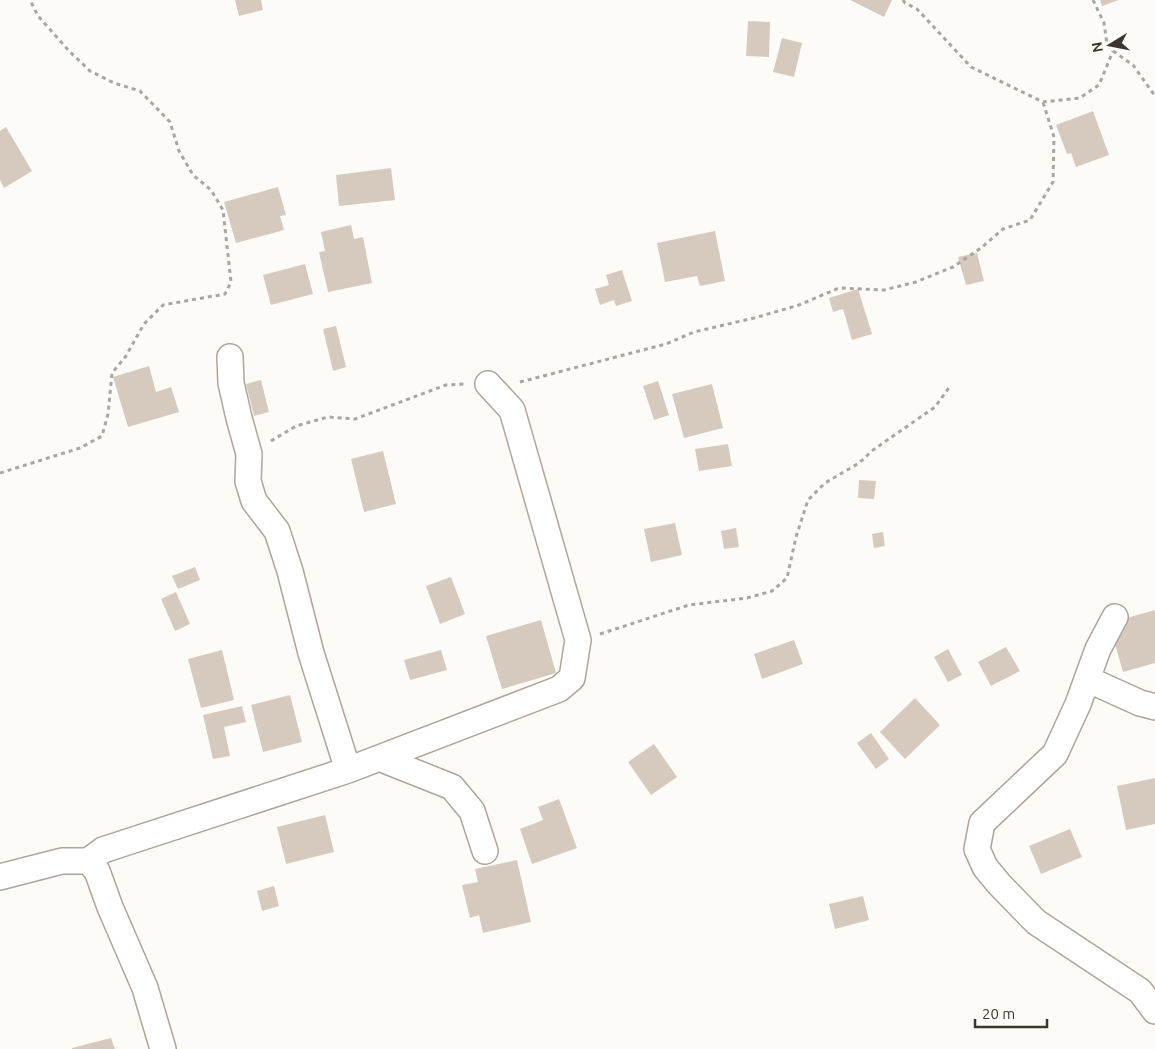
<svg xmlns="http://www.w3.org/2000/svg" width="1155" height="1049" font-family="Ubuntu,sans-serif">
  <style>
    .building { fill: #d6cabf }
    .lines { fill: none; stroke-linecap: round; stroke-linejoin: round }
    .minor-casing { stroke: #b0a39a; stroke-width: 28 }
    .path { stroke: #a9a6a2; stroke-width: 3; stroke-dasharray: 4 4; stroke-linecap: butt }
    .minor { stroke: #fff; stroke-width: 25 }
  </style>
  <rect width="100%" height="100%" fill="#fdfbf8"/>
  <path class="building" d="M235,0h26l2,10 -24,6z
    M850,0h42l-8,17z
    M1100,0h19l-17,6z
    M748,21l22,1 -1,35 -23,-1z
    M782,38l20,5 -8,34 -21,-5z
    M1093,111l16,44 -33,12 -5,-14 -4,1 -11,-29z
    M6,127l26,44 -28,17 -4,-8v-49z
    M391,168l4,32 -56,6 -3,-31z
    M278,187l8,28 -6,1 4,14 -48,13 -12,-41z
    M351,225l3,14 9,-2 9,46 -44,9 -9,-40 6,-1 -4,-19z
    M715,231l10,50 -25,5 -3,-10 -32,6 -8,-39z
    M977,253l7,28 -18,4 -8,-28z
    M305,264l8,30 -42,11 -8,-30z
    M622,270l10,31 -16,5 -2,-6 -14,5 -5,-16 14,-4 -3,-10z
    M858,289l14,45 -20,6 -9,-31 -10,3 -4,-14z
    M336,326l10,41 -13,4 -10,-42z
    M149,366l7,26 15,-5 8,25 -51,15 -15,-50z
    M261,380l8,32 -15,4 -8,-32z
    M658,381l11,34 -15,5 -11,-34z
    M712,384l11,44 -39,10 -12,-44z
    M728,444l4,22 -33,5 -4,-22z
    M383,451l13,53 -32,8 -13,-53z
    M859,480l17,1 -2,18 -16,-1z
    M675,523l7,32 -31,7 -7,-33z
    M736,528l3,19 -15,2 -3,-18z
    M883,532l2,14 -11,2 -2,-14z
    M195,567l5,13 -22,9 -6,-13z
    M451,577l14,37 -25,10 -14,-38z
    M176,592l14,32 -15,7 -14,-32z
    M1155,610v53l-32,9 -14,-49z
    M541,620l15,53 -54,16 -16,-53z
    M794,640l9,24 -41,15 -8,-25z
    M1006,647l14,24 -29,15 -13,-24z
    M948,649l14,26 -14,7 -14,-25z
    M222,650l12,50 -33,8 -13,-49z
    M441,650l6,20 -37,10 -6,-20z
    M290,695l12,47 -39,10 -12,-47z
    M915,698l25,27 -35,34 -25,-27z
    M242,706l4,16 -22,5 6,29 -17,3 -10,-44z
    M871,733l18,26 -13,10 -19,-26z
    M654,744l23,33 -26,18 -23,-33z
    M1155,778v46l-29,6 -9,-44z
    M559,799l18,49 -45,16 -12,-35 23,-9 -5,-13z
    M325,815l9,37 -48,12 -9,-37z
    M1070,829l12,28 -41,17 -12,-28z
    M517,860l14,62 -48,11 -4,-18 -9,3 -8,-33 16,-3 -3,-13z
    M274,886l5,20 -17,5 -5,-20z
    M863,896l6,24 -34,9 -6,-25z
    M111,1038l4,11h-43v-1z"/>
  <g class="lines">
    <defs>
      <path id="minor" d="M230,357l1,26 8,35 10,36 -1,27 6,20 23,30 13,40 21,82 37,117
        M1115,617l-17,32 -20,55 -23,50 -73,69 -5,26 8,18 14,17 37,38 104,69 15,20
        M1087,679l53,24 15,4
        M379,758l73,29 20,24 13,40
        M88,861l15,-11 245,-80 211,-81 13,-11 6,-38 -66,-230 -24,-26
        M0,877l62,-16h26l9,10 13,36 35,81 18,61"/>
    </defs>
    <use href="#minor" class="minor-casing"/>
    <path class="path" d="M903,0l2,3 12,6 54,58 72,35 37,-4 19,-13 14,-34
      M1093,0l11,23 3,21 6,7 20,14 22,31
      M520,382l146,-38 28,-12 60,-14 45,-13 40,-17 45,2 32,-8 37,-15 28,-19 22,-19 27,-9 23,-38 1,-45 -11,-35
      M271,441l25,-15 32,-9 27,2 91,-34 18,-1
      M0,473l80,-25 22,-12 6,-22 4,-41 14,-17 18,-32 19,-19 62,-11 6,-12 -8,-72 -12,-20 -18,-15 -14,-24 -9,-29 -30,-31 -26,-8 -24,-12 -20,-19 -32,-36 -8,-16
      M600,634l89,-29 58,-7 25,-7 15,-13 9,-41 12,-37 17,-17 34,-20 14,-13 62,-43 16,-22"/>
    <use href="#minor" class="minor"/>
  </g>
  <g transform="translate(1110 45) rotate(260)" stroke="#fdfbf8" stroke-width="4" paint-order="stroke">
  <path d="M0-4L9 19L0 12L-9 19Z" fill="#3b3632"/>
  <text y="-8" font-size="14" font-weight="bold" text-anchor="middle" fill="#3b3632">N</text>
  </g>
  <path d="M975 1019v8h72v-8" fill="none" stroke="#3b3632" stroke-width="2.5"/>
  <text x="982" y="1019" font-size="15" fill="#3b3632" stroke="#fdfbf8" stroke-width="4" paint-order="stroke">20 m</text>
</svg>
